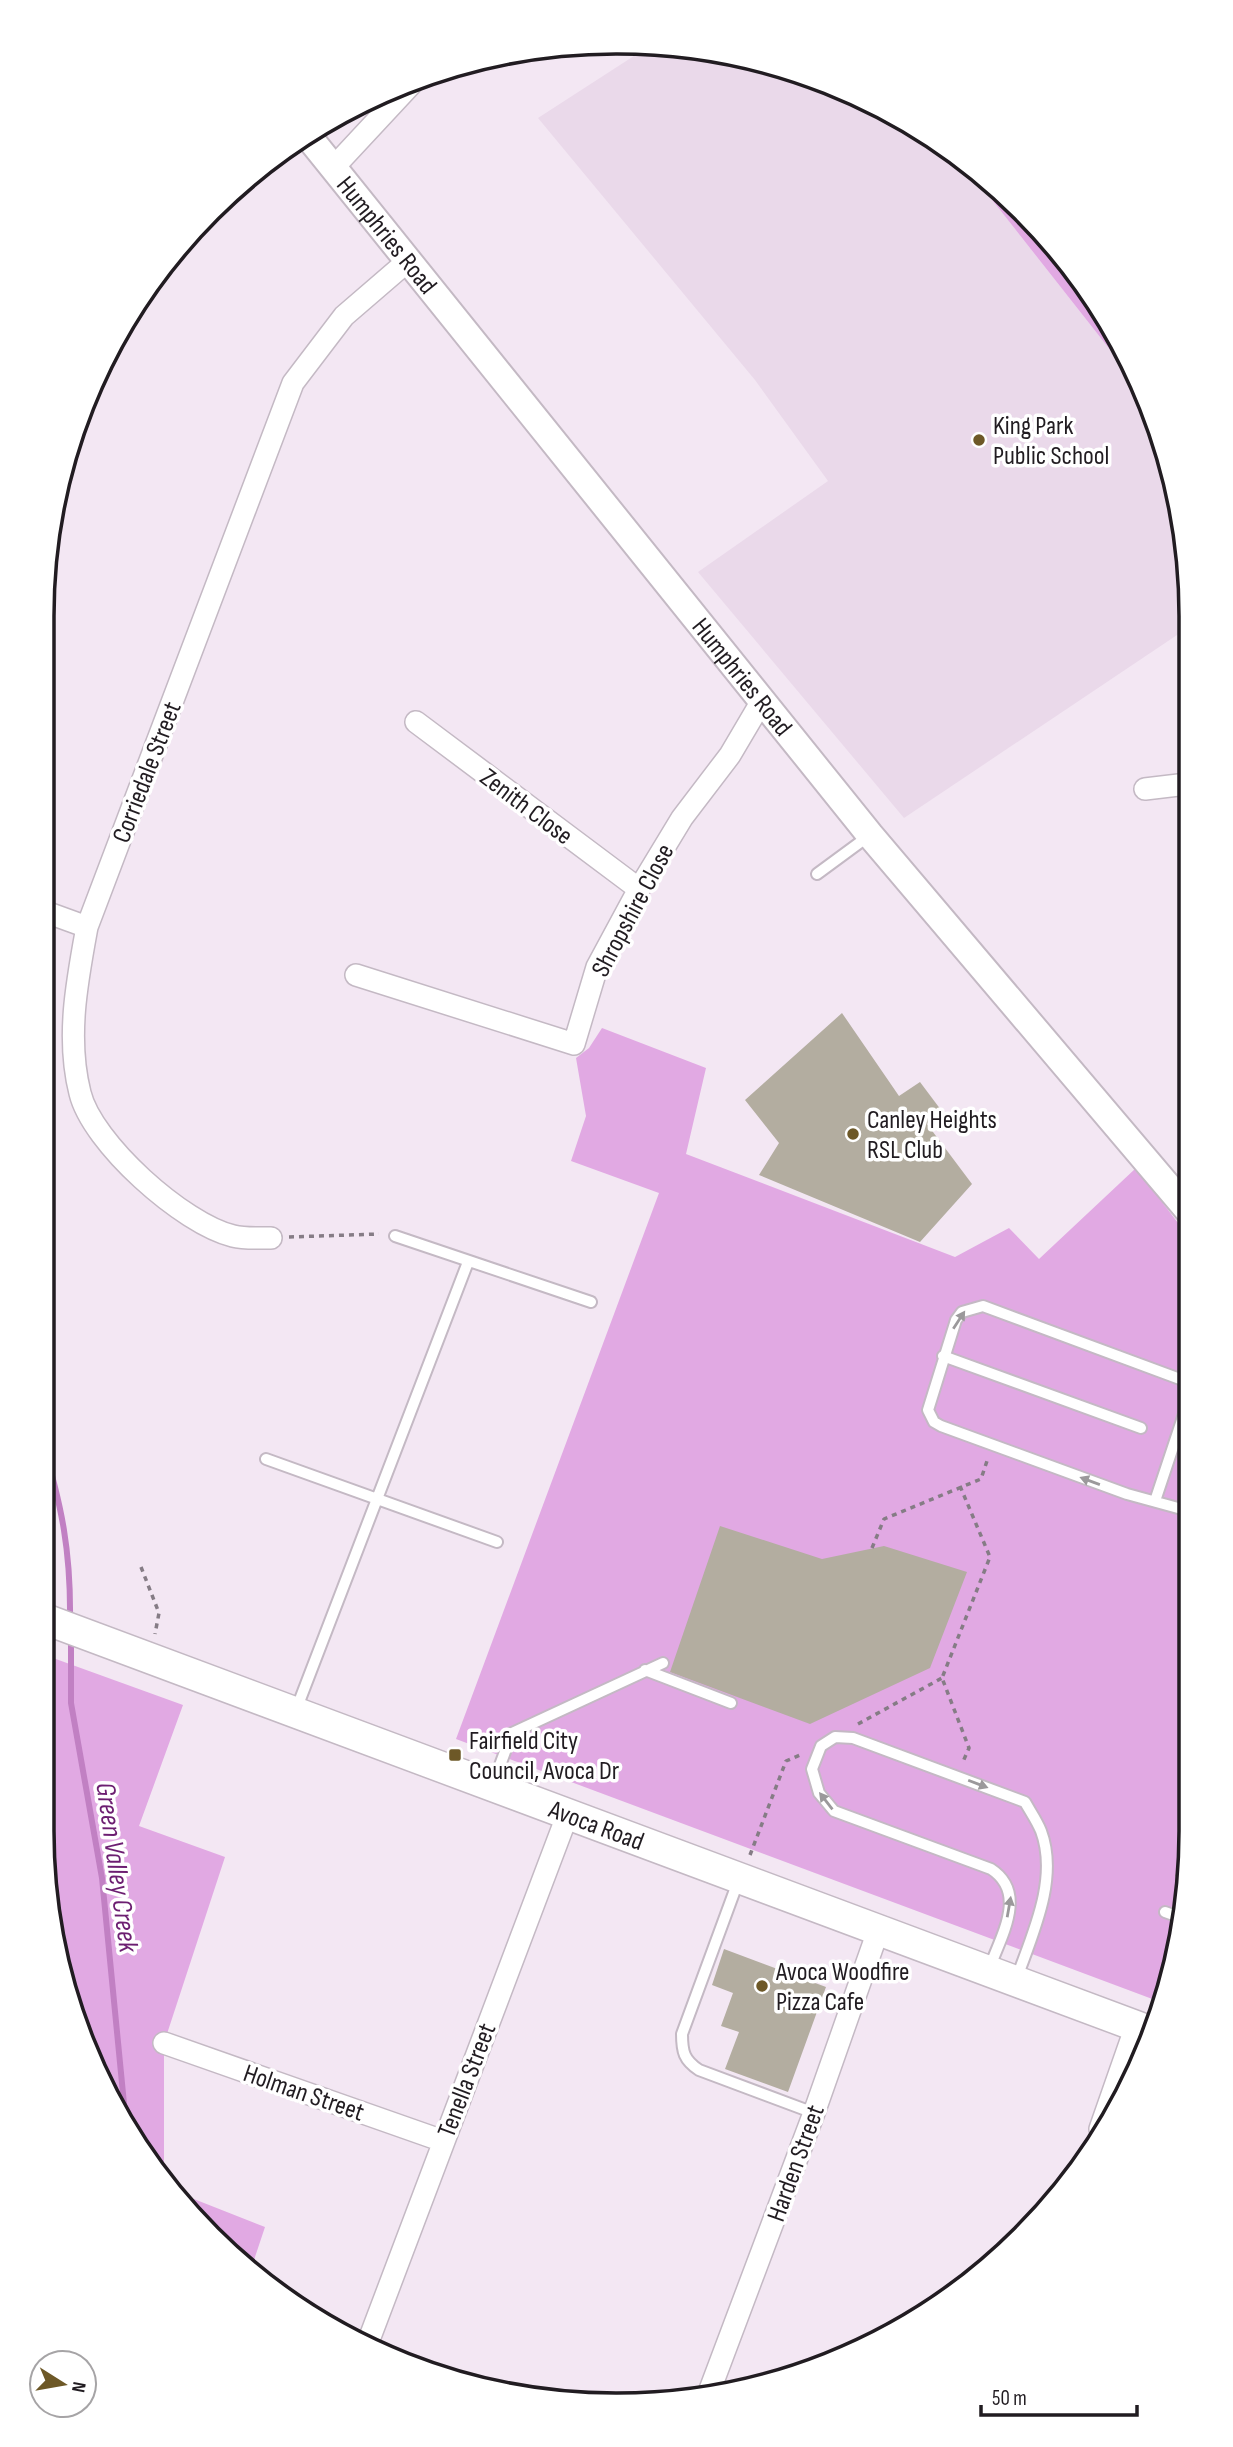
<svg xmlns="http://www.w3.org/2000/svg" width="1233" height="2447" font-family="'Sofia Sans Condensed',sans-serif">
  <style>
    .built { fill: #ead9ea }
    .green { fill: #e1a9e3 }
    .lines { fill: none; stroke-linecap: round; stroke-linejoin: round }
    .stream { stroke: #c180c3; stroke-width: 6 }
    .building { fill: #b3ada0 }
    .service-casing { stroke: #c4b9c4; stroke-width: 14 }
    .minor-casing { stroke: #c4b9c4; stroke-width: 24 }
    .tertiary-casing { stroke: #c4b9c4; stroke-width: 30 }
    .secondary-casing { stroke: #c4b9c4; stroke-width: 33 }
    .path { stroke: #857c85; stroke-width: 3.5; stroke-dasharray: 5 5; stroke-linecap: butt }
    .service { stroke: #fff; stroke-width: 10 }
    .minor { stroke: #fff; stroke-width: 21 }
    .tertiary { stroke: #fff; stroke-width: 26 }
    .secondary { stroke: #fff; stroke-width: 30 }
    .oneway { fill: #9b999b }
    .poi-dot { fill: #6d5827; stroke: #fff; stroke-width: 2.5 }
    .labels { text-anchor: middle; stroke-width: 7; stroke-linejoin: round; paint-order: stroke }
    .street-label { font-size: 26px; fill: #211c21; stroke: #fff }
    .poi-label { font-size: 26px; fill: #211c21; stroke: #fff; text-anchor: start }
    .water-label { font-size: 28px; font-style: italic; fill: #6c1e71; stroke: #fff }
    .rim { fill: none; stroke: #211c21; stroke-width: 3.5 }
  </style>
  <rect width="100%" height="100%" fill="#f3e7f3"/>
  <path class="built" d="M654,43l111,18 105,40 86,53 192,244 38,143v88l-282,189 -206,-246 130,-91 -73,-101 -217,-262z"/>
  <path class="green" d="M956,154l11,7 106,106 75,131z
    M602,1028l104,40 -20,86 269,103 54,-29 30,31 97,-91 52,68 2,632 -18,111 -9,24 -707,-264 203,-546 -88,-32 15,-45 -10,-58 13,-10z
    M42,1654l141,51 -44,121 86,31 -61,186v140l-91,-167 -31,-186z
    M171,2190l94,37 -13,39z"/>
  <g class="lines">
    <path class="stream" d="M42,1441c20,65 29,111 28,180
      M71,1639v64l31,175 23,236"/>
  </g>
  <path class="building" d="M842,1013l57,83 21,-14 21,28 -14,14 45,60 -52,58 -161,-67 20,-32 -34,-43z
    M720,1526l102,33 62,-13 83,26 -37,96 -120,56 -140,-52z
    M1189,1837l1,31 -2,13 -13,-5z
    M724,1949l102,38 -38,105 -63,-23 14,-37 -18,-6 12,-33 -21,-8z"/>
  <g class="lines">
    <defs>
      <path id="service" d="M817,874l53,-39
        M395,1236l196,66
        M943,1356l198,72
        M1188,1382l-205,-76 -21,6 -6,8 -28,90 6,12 7,4 186,68 62,17
        M266,1459l231,83
        M1155,1501l33,-99
        M645,1670l86,33
        M296,1710l172,-448
        M493,1784l19,-51 151,-70
        M739,1879l-57,155c0,18 2,26 17,36l115,43
        M1165,1912l17,6
        M989,1969c12,-33 39,-76 2,-100l-157,-58 -15,-18 -7,-24 9,-23 14,-9 18,1 172,64c5,9 12,19 16,29 18,48 -9,104 -25,149"/>
      <path id="minor" d="M333,168l81,-87
        M416,722l223,167
        M1145,789l42,-5
        M43,911l44,16
        M356,975l218,69 23,-77 42,-78 43,-71 48,-63 33,-56
        M271,1238c-12,0 -26,1 -38,-2 -50,-12 -141,-93 -153,-143 -14,-55 -3,-112 7,-166l206,-544 51,-67 65,-56
        M164,2043l279,98
        M1100,2129l36,-103
        M367,2345l200,-529
        M708,2395l106,-282 64,-182"/>
      <g id="tertiary">
        <path id="s1" d="M307,135l563,700 318,375"/>
      </g>
      <g id="secondary">
        <path id="s2" d="M42,1618l1110,414"/>
      </g>
    </defs>
    <use href="#service" class="service-casing"/>
    <use href="#minor" class="minor-casing"/>
    <use href="#tertiary" class="tertiary-casing"/>
    <use href="#secondary" class="secondary-casing"/>
    <path class="path" d="M289,1237l90,-3
      M960,1486l30,71 -48,121 27,70 -7,16
      M872,1548l12,-29 97,-40 7,-21
      M141,1567l18,46 -4,21
      M858,1724l84,-46
      M750,1855l36,-94 14,-6"/>
    <use href="#service" class="service"/>
    <use href="#minor" class="minor"/>
    <use href="#tertiary" class="tertiary"/>
    <use href="#secondary" class="secondary"/>
  </g>
  <defs><path id="oneway-solid" d="M-6-.8H1V-3.2L6.5 0L1 3.2V.8H-6Z" transform="scale(1.75)"/></defs>
  <g class="oneway">
    <use href="#oneway-solid" transform="translate(959 1320) rotate(-57)"/>
    <use href="#oneway-solid" transform="translate(1090 1481) rotate(-160)"/>
    <use href="#oneway-solid" transform="translate(978 1784) rotate(21)"/>
    <use href="#oneway-solid" transform="translate(826 1801) rotate(-128)"/>
    <use href="#oneway-solid" transform="translate(1009 1907) rotate(-80)"/>
  </g>
  <g class="poi-dot">
    <circle cx="979" cy="440" r="7"/>
    <circle cx="853" cy="1134" r="7"/>
    <rect x="448" y="1748" width="14" height="14" rx="3.5"/>
    <circle cx="762" cy="1986" r="7"/>
  </g>
  <g class="labels">
    <g class="street-label">
      <text dy="9" stroke="none"><textPath href="#s1" startOffset="128">Humphries Road</textPath></text>
      <text dy="9" stroke="none"><textPath href="#s1" startOffset="695">Humphries Road</textPath></text>
      <text transform="translate(146 772) rotate(-69)" y="9">Corriedale Street</text>
      <text transform="translate(527 806) rotate(37)" y="9">Zenith Close</text>
      <text transform="translate(632 910) rotate(-62)" y="9">Shropshire Close</text>
      <text dy="9" stroke="none"><textPath href="#s2" startOffset="592">Avoca Road</textPath></text>
      <text transform="translate(466 2080) rotate(-69)" y="9">Tenella Street</text>
      <text transform="translate(304 2092) rotate(19)" y="9">Holman Street</text>
      <text transform="translate(795 2163) rotate(-70)" y="9">Harden Street</text>
    </g>
    <g class="poi-label">
      <text x="993" y="434">King Park<tspan x="993" dy="30">Public School</tspan></text>
      <text x="867" y="1128">Canley Heights<tspan x="867" dy="30">RSL Club</tspan></text>
      <text x="469" y="1749">Fairfield City<tspan x="469" dy="30">Council, Avoca Dr</tspan></text>
      <text x="776" y="1980">Avoca Woodfire<tspan x="776" dy="30">Pizza Cafe</tspan></text>
    </g>
    <g class="water-label">
      <text transform="translate(118 1867) rotate(82)" y="10">Green Valley Creek</text>
    </g>
  </g>
  <path d="M0 0H1233V2447H0ZM616 54H617A562 562 0 0 1 1179 616V1831A562 562 0 0 1 617 2393H616A562 562 0 0 1 54 1831V616A562 562 0 0 1 616 54Z" fill="#fff" fill-rule="evenodd"/>
  <path class="rim" d="M616 54H617A562 562 0 0 1 1179 616V1831A562 562 0 0 1 617 2393H616A562 562 0 0 1 54 1831V616A562 562 0 0 1 616 54Z"/>
  <g transform="translate(63 2384) rotate(101)"><circle r="33" fill="#ffffff" stroke="#a6a4a6" stroke-width="2"/>
  <path d="M0-5L12 26L0 18L-12 26Z" fill="#6d5827"/>
  <text y="-10" font-size="19" font-weight="bold" text-anchor="middle" fill="#211c21">N</text>
  </g>
  <path d="M981 2405v10h156v-10" fill="none" stroke="#211c21" stroke-width="3.5"/>
  <text x="992" y="2405" font-size="21" fill="#211c21" stroke="#ffffff" stroke-width="5" paint-order="stroke">50 m</text>
</svg>
